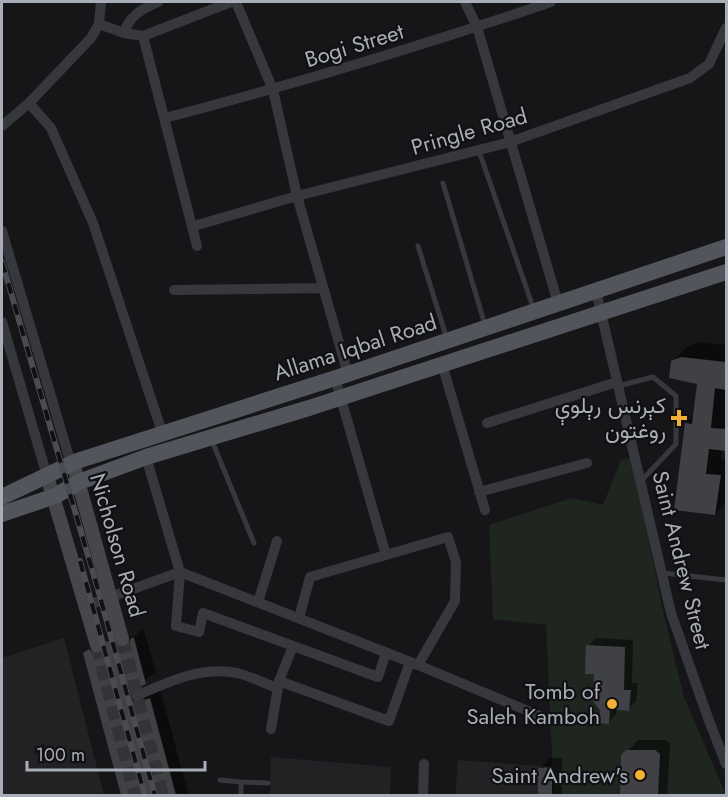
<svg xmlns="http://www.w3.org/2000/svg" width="728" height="797" font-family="Jost,Vazirmatn,sans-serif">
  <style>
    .built { fill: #222225 }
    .green { fill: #1e261f }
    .shadow { fill: #0007 }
    .building { fill: #404145 }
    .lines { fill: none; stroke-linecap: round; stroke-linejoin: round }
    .secondary-tunnel { stroke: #333438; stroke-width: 14; stroke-dasharray: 14 7; stroke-linecap: butt }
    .lane { stroke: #37383d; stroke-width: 5 }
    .street { stroke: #37383d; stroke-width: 10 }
    .secondary { stroke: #45474d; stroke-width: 14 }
    .primary { stroke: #53555c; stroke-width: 16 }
    .rail-casing { stroke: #4a4c52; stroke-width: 6 }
    .rail { stroke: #111113; stroke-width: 4; stroke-dasharray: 11; stroke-linecap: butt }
    .poi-dot { fill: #f2b134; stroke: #111113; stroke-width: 2 }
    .labels { text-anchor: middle; stroke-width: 4.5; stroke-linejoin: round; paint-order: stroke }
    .street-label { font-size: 22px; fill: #a8adb8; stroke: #111113 }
    .poi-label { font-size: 22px; fill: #a8adb8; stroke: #111113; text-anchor: end }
  </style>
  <rect width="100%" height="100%" fill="#161618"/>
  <path class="built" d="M64,638l40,157h-102v-137z
    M271,757l120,10 -1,28h-120z
    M458,760l94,7v28l-97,1z"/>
  <path class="green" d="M631,457l33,158 20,82 42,98h-172l-8,-170 -53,-6 -4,-94 83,-27 31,7 18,-45z"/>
  <path class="shadow" d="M698,342l28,3v105l-4,-1 -1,10 5,1v42l-11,12 -29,-90 8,-8 5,-33 -27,-21 16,-16z
    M143,628l13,44 -17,13v3l8,6 13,-5 29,107h-66l-39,-142 16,-15 6,6 12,-13 15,6z
    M596,638l37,2 -1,43h6l-2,18 -8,8 -11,-1 -1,6 -7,8 -7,-13 -14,-63z
    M638,740h28l4,4 -3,52h-45l1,-40z
    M550,758h12v38h-22v-28z"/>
  <path class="building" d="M681,357l45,5v28l-11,-2 -4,40 15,1v22l-17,-2 -3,25 15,1 -6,40 -41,-5 11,-87 7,1 5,-40 -28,-6 2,-17z
    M131,638h3l12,46 -16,7 -1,7 7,5 14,-5 26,97h-55l-38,-142 6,-4 5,5 6,-1 6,-5 -1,-6 8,-2 3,6 9,1 4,-2z
    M586,645l39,2 -1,43h7l-2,21 -19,-2 -1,15 -10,-1 1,-13 -7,-9 1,-27h-9z
    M626,750h29l5,4 -2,41h-38l1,-40z
    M552,767v28h-14v-27z"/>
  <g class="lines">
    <path class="secondary-tunnel" d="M122,639l40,157
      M97,645l39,151"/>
    <path class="lane" d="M479,151l55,159
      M443,183l42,142
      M418,246l29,93
      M618,386l35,-9 23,19v48l-35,37
      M212,441l42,102
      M663,573l63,7
      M220,780l21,2
      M241,796v-14l27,1"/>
    <path class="street" d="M236,2l37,88 24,106 51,178
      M465,2l12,25 81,276
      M99,24l2,-22
      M124,33c5,-17 19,-25 34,-31
      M143,36l88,-34
      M29,103l22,25 42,95 69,209
      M165,118c130,-34 259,-73 386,-116
      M2,126l27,-23 62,-65 8,-14 25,9 19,3 54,210
      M194,226l103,-30 213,-54 180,-64 19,-14 17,-36
      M2,231l67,226 4,6
      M174,290l149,-2
      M596,291l75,322 37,105 18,46
      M2,322l45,154
      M442,364l43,146
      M335,378l51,177
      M487,423l130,-41
      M146,457l34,115 -4,54 23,6 4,-19 175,64 8,-24
      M479,492l108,-29
      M258,602l19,-61
      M86,606l94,-34 238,93 122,51
      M299,618l11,-41 138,-40 8,25 -1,39 -37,64
      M279,681l110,40 21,-59
      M136,696c32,-14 65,-30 101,-23 13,3 27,10 40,15
      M271,729l8,-48 14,-35
      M423,796l1,-32"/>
    <path class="secondary" d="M73,463l49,176
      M47,476l50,169"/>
    <path class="primary" d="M2,497l75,-36 271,-87 378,-127
      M2,514l53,-18 24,-14 67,-25 163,-49 417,-136"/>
    <defs>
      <path id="rail" d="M2,262l97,331 56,203
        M80,561l65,235"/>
    </defs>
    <use href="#rail" class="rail-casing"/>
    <use href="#rail" class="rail"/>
  </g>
  <g class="poi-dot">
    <path d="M676 409h6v6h6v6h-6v6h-6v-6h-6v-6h6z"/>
    <circle cx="612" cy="704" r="6"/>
    <circle cx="640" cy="775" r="6"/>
  </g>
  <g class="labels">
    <g class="street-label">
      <text transform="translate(354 45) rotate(-17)" y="8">Bogi Street</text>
      <text transform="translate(469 131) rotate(-16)" y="8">Pringle Road</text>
      <text transform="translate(355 347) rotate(-18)" y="8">Allama Iqbal Road</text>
      <text transform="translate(118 545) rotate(74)" y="8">Nicholson Road</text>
      <text transform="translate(682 560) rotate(76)" y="8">Saint Andrew Street</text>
    </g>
    <g class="poi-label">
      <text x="666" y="413">کېرنس رېلوې<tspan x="666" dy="25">روغتون</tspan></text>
      <text x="600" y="699">Tomb of<tspan x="600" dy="25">Saleh Kamboh</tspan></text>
      <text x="628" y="783">Saint Andrew's</text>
    </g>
  </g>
  <rect width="728" height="797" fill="none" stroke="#a8adb8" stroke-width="6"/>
  <path d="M27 761v9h178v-9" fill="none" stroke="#a8adb8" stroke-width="3"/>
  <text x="36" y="761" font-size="18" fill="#a8adb8" stroke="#111113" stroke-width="4.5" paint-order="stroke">100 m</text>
</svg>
